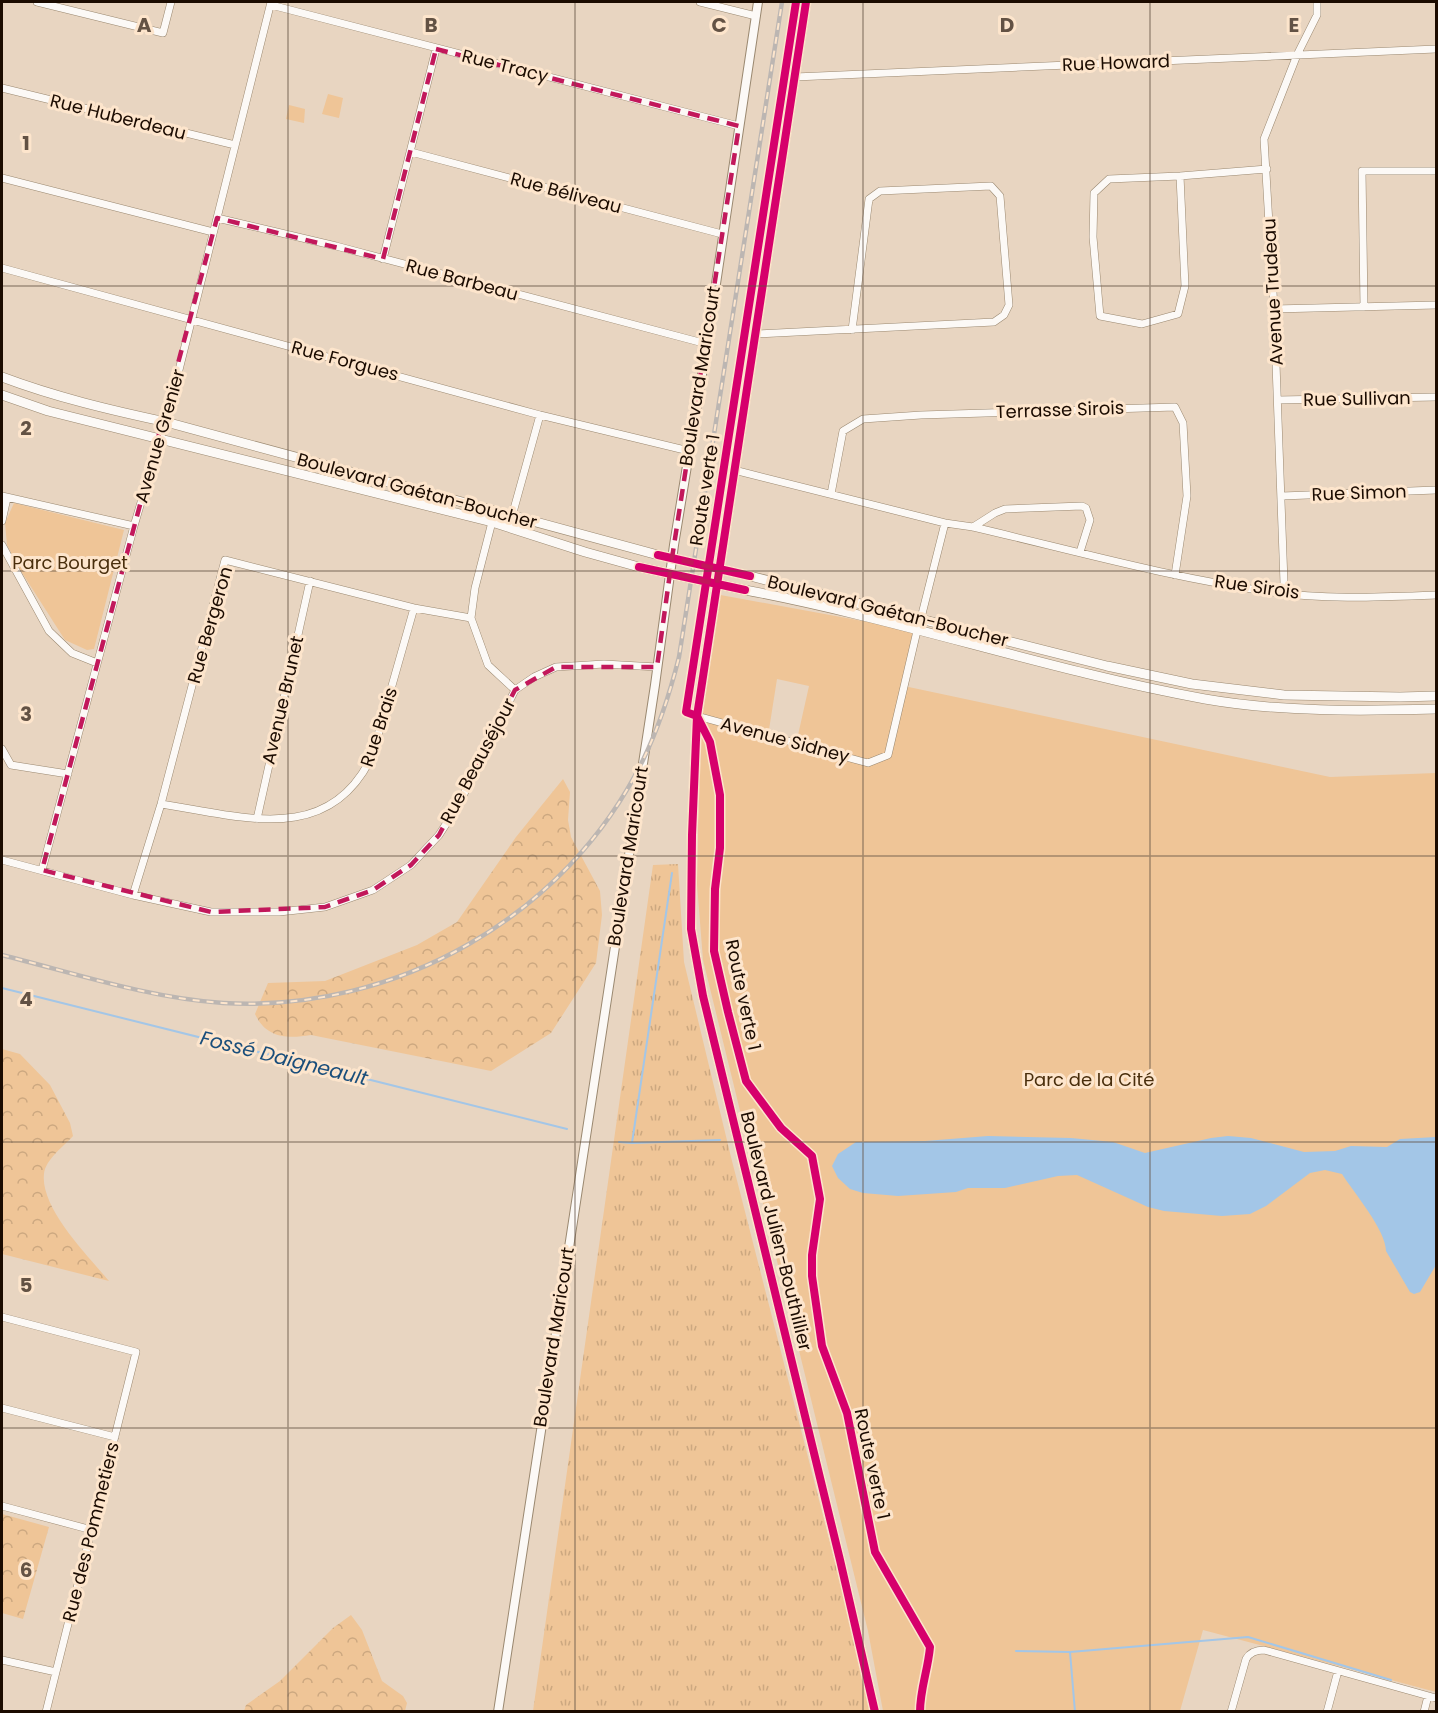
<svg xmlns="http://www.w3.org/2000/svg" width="1438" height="1713" font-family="Poppins,sans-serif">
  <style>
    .grass { fill: url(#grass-tufts) }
    .forest { fill: url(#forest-crowns) }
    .park { fill: #efc597 }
    .water { fill: #a3c6e7 }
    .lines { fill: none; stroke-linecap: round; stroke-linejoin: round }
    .stream { stroke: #a3c6e7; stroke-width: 2 }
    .minor-casing { stroke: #9a8870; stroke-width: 8 }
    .tertiary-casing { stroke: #9a8870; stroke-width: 10 }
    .secondary-casing { stroke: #9a8870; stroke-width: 10 }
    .minor { stroke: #fcf9f6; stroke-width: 7 }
    .tertiary { stroke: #fcf9f6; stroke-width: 8 }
    .secondary { stroke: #fcf9f6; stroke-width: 9 }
    .rail-casing { stroke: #bcb6b2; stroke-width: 4.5 }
    .rail { stroke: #fde5cc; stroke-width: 2; stroke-dasharray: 7; stroke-linecap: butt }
    .secondary-bridge-casing { stroke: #9a8870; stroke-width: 10; stroke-linecap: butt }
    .secondary-bridge { stroke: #fcf9f6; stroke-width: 9 }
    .cycleway-casing { stroke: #fde5cc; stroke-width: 11 }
    .cycleway { stroke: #d6006c; stroke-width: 8 }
    .marked { fill: none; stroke: #c2185b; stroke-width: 4.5; stroke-dasharray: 12 8; stroke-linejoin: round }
    .grid { fill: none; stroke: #635244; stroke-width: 1.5; stroke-opacity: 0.55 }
    .labels { text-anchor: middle; stroke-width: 6; stroke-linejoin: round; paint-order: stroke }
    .street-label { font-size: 18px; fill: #1b0b00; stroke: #fde5cc }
    .park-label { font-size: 18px; fill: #492e0c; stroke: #fde5cc }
    .water-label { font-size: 20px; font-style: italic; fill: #1a4e7b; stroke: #fde5cc }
    .grid-label { font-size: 20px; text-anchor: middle; font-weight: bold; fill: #635244; stroke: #fde5cc; stroke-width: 6; stroke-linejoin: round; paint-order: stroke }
  </style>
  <defs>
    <pattern id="grass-tufts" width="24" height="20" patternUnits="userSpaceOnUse" patternTransform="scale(1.5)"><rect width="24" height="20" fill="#efc597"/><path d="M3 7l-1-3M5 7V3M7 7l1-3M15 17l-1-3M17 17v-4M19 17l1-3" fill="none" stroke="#cca880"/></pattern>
    <pattern id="forest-crowns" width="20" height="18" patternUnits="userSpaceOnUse" patternTransform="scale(1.5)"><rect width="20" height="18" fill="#efc597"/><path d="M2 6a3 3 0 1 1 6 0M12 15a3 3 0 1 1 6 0" fill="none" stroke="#cca880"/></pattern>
  </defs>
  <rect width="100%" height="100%" fill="#e8d5c1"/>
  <path class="grass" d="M678,864l6,98 47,195 107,417 32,137h-337l120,-846z"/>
  <path class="forest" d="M563,779l7,13 -2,28 3,17 29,54 2,24 -6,48 -45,70 -60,38 -180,-36c-24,4 -45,3 -56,-21l13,-31 57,-2 92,-36 40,-23 59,-85z
    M2,1049l18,5 30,31 20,38 3,13c-9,10 -28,24 -29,38 -4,34 44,82 65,107l-107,-27z
    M2,1514l47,13 -26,92 -21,-6z
    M351,1615l11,15 20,51 21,15 4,7 -2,8h-161l2,-6 34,-24 53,-53z"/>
  <path class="park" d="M328,94l15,4 -4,20 -17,-4z
    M289,105l16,4 -1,14 -18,-4z
    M14,503l110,27 -30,119 -7,1 -22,-10 -46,-72 -12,-23 -2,-22z
    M715,594l202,37 -13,55 426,91 106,-4v919l-233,-62 -23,81h-297l-15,-80 -165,-671 -6,-76 3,-165 96,25 13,-58 -32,-7 -9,57 -71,-20z"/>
  <path class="water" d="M988,1136l83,2 42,4 32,11 66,-15 17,-2 23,2 53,14 31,-1 16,-5 36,1 13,-8 36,-2v128l-16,27 -6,2 -4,-2 -24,-41c0,-21 -32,-58 -44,-77l-17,-4 -15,3 -44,33 -16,8 -28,2 -58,-5 -16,-4 -71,-32 -19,1 -53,12h-37l-12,4 -58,4 -35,-3 -13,-4 -12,-11 -6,-12 6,-12 18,-12 69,-1z"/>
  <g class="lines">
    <path class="stream" d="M2,988l565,141
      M619,1142l13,1 40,-270
      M633,1143l87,-3
      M1016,1651l54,1 178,-15 143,43
      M1070,1652l5,60"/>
    <defs>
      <path id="minor" d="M37,2l126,31 8,-31
        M700,2l56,14
        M271,5l468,121
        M795,77l641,-28
        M2,88l233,57
        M411,152l311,82
        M1180,176l5,110 -7,28 -36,10 -42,-8 -7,-79 1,-44 15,-14 71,-3 87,-7
        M2,178l211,54
        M217,218l119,28 371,98
        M383,259l53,-210
        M2,268l538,147 149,36
        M1364,307l-2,-136h74
        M1274,309l162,-4
        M755,334l239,-12 10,-7 5,-10 -9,-109 -9,-10 -111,5 -11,8 -17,131
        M1278,400l158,-3
        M734,470l211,53 28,4c99,23 198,51 299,65 54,8 110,5 164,3
        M831,494l12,-63 20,-12 58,-4 254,-8 8,16 4,73 -12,79
        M2,496l132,30
        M1282,496l154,-6
        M512,516l28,-101
        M2,521l5,-23
        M492,522l-17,66 -4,30 17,47 27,25
        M973,527l22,-14 10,-4 77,-3 4,2 4,12 -10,32
        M2,545l47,86 23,22 25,10
        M1280,593l4,-10 -10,-274 -10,-170 33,-84 20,-40v-13
        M921,618l24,-95
        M697,716l171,47 20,-8 29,-124
        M2,749l9,16 57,9
        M161,804c80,12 168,43 211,-48l42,-148
        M257,819l53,-238
        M2,860l131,35 78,17h68l46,-5 48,-17 38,-25 28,-30 20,-31 56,-114 19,-13 22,-10 48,-3 53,3
        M42,870l92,-344 26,-88 6,-16 105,-420
        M133,895l28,-91 64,-244 189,48 57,10
        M2,1317l134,35 -90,360
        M2,1408l113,29
        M2,1506l90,24
        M2,1660l54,12
        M1231,1712l15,-53c4,-7 10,-9 18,-9l172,48
        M1327,1712l11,-41
        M1424,1712l4,-16"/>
      <path id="tertiary" d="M806,2l-109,714 -5,119 -1,94 12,67 137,564 35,152
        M498,1712l157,-1027 19,-140 33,-201 51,-342"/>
      <path id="secondary" d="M2,377c53,20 108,33 164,45l492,133
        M2,395l46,16 444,111 93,30 54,15
        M750,576l357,90 85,18 92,11 116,2 36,-1
        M745,590c155,29 305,81 460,109 74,13 156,12 231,10"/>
    </defs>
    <use href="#minor" class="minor-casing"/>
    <use href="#tertiary" class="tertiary-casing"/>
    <use href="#secondary" class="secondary-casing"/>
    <use href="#minor" class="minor"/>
    <use href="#tertiary" class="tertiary"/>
    <use href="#secondary" class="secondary"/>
    <defs>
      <path id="rail" d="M2,955c72,18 146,43 221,48 173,10 344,-87 420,-243 16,-33 27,-67 36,-103l103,-655"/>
    </defs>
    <use href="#rail" class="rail-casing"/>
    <use href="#rail" class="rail"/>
    <defs>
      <path id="secondary-bridge" d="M658,555l92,21
        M639,567l106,23"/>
    </defs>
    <use href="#secondary-bridge" class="secondary-bridge-casing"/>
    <use href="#secondary-bridge" class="secondary-bridge"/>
    <defs>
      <path id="cycleway" d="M796,2l-110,710 11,4 13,26 10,53v53l-5,41 -1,62 14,61 18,69 35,47 31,28 8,43 -8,56v21l10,70 25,67 28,139 55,95c-2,23 -10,42 -10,65
        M806,2l-109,714 -5,119 -1,94 12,67 137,564 35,152
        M658,555l92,21
        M639,567l106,23"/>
    </defs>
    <use href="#cycleway" class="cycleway-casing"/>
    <use href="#cycleway" class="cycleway"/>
  </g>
  <path class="marked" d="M436,49l303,77 -67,432 47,11 -2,15 -47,-11 -13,94h-101l-41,23 -76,145 -28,30 -38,25 -48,17 -114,5 -169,-42 175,-652 166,41z"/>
  <path class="grid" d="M288,2v1710M575,2v1710M863,2v1710M1150,2v1710M2,286h1434M2,571h1434M2,856h1434M2,1142h1434M2,1428h1434"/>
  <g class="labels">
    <g class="street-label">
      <text transform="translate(1116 63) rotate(-2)" y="6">Rue Howard</text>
      <text transform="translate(505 66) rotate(14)" y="6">Rue Tracy</text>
      <text transform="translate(118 117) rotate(14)" y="6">Rue Huberdeau</text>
      <text transform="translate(566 193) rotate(15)" y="6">Rue Béliveau</text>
      <text transform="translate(462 280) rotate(15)" y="6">Rue Barbeau</text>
      <text transform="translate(1273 292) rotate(-93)" y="6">Avenue Trudeau</text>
      <text transform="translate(345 361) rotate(15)" y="6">Rue Forgues</text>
      <text transform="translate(700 376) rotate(-81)" y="6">Boulevard Maricourt</text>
      <text transform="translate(1357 399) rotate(-1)" y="6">Rue Sullivan</text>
      <text transform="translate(1060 410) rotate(-2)" y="6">Terrasse Sirois</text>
      <text transform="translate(160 436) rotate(-74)" y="6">Avenue Grenier</text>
      <text transform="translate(705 490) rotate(-81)" y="6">Route verte 1</text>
      <text transform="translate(417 491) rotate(15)" y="6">Boulevard Gaétan-Boucher</text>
      <text transform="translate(1359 493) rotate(-2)" y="6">Rue Simon</text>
      <text transform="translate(1257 587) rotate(8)" y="6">Rue Sirois</text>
      <text transform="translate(888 611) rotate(14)" y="6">Boulevard Gaétan-Boucher</text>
      <text transform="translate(210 625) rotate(-74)" y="6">Rue Bergeron</text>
      <text transform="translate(283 700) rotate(-77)" y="6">Avenue Brunet</text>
      <text transform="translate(379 727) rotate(-72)" y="6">Rue Brais</text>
      <text transform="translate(785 740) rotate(15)" y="6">Avenue Sidney</text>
      <text transform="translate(478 761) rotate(-62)" y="6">Rue Beauséjour</text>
      <text transform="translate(628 856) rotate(-81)" y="6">Boulevard Maricourt</text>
      <text transform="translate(743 995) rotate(78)" y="6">Route verte 1</text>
      <text transform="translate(776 1231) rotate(76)" y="6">Boulevard Julien-Bouthillier</text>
      <text transform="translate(554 1337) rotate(-81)" y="6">Boulevard Maricourt</text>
      <text transform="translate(872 1464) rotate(78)" y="6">Route verte 1</text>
      <text transform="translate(91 1532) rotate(-76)" y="6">Rue des Pommetiers</text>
    </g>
    <g class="park-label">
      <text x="70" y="569">Parc Bourget</text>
      <text x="1089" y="1086">Parc de la Cité</text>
    </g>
    <g class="water-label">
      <text transform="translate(284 1058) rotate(14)" y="7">Fossé Daigneault</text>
    </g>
  </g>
  <g class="grid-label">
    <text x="144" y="32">A</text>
    <text x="431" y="32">B</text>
    <text x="719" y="32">C</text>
    <text x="1007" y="32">D</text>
    <text x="1294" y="32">E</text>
    <text x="26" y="150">1</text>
    <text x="26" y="435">2</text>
    <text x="26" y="721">3</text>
    <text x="26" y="1006">4</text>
    <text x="26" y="1292">5</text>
    <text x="26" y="1577">6</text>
  </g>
  <rect width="1438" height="1713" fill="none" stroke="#1b0b00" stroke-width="6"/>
</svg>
